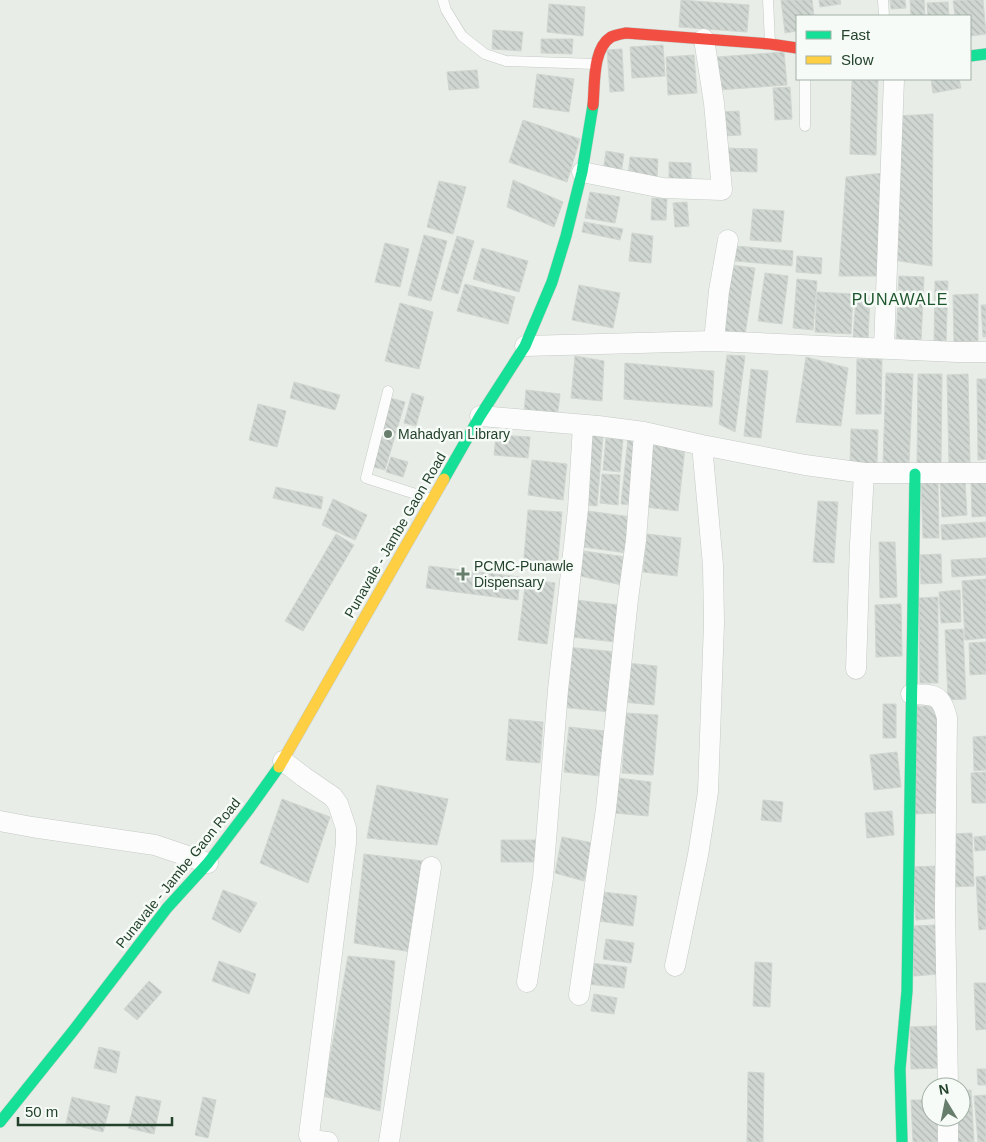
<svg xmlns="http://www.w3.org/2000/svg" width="986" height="1142" font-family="Arial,sans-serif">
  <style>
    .building { fill: url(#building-back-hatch); stroke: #d1d6d1 }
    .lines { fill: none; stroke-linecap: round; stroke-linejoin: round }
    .lane-casing { stroke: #c5cac5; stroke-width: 11 }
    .street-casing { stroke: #c5cac5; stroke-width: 21 }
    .fast-casing { stroke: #c3cbc5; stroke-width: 12 }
    .slow-casing { stroke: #c3cbc5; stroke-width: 12 }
    .jam-casing { stroke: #c3cbc5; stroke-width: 12 }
    .lane { stroke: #fcfcfc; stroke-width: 10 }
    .street { stroke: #fcfcfc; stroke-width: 20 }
    .fast { stroke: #16e098; stroke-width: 11 }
    .slow { stroke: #ffcf43; stroke-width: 11 }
    .jam { stroke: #f24e42; stroke-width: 11 }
    .poi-dot { fill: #687e6d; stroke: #f7fbf7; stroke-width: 2 }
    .labels { text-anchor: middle; stroke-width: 5; stroke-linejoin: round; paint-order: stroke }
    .poi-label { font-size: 14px; fill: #23422b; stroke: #f7fbf7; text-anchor: start }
    .street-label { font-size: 14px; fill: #23422b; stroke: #f7fbf7 }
    .quarter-label { font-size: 16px; letter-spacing: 1px; fill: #1e562e; stroke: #f7fbf7 }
  </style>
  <defs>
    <pattern id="building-back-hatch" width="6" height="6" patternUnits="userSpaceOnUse" patternTransform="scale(1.25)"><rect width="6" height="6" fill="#d0d6d1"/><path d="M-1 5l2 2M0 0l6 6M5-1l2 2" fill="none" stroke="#b2b9b4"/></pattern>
  </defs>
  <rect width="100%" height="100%" fill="#e8ede8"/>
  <path class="building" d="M681,0l68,5 -2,27 -68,-5z
    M781,0h31l2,16h-17v15l-12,2z
    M819,0h21l1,4 -21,3z
    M890,0h15l1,8 -15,1z
    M910,0h14l1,16h-14z
    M965,0h18l3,34 -16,2v-20h-15l-2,-15z
    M948,2l1,14h-21l-1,-13z
    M549,4l36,3 -2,29 -36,-4z
    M493,30l30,2 -2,19 -29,-2z
    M541,39h32l-1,15 -31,-1z
    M663,45l2,31 -33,2 -2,-31z
    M622,49l2,42 -14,1 -3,-42z
    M784,52l3,33 -68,5 -2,-33z
    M694,55l3,38 -29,2 -2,-38z
    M477,70l2,18 -30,2 -2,-18z
    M537,74l37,5 -5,33 -36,-5z
    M931,79h28l2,9 -28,5z
    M852,80h26l-2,75 -26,-1z
    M790,87l2,32 -17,1 -2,-32z
    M739,111l2,24 -18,1 -2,-24z
    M933,114l-1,152 -39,-6 4,-144z
    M523,120l57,19 -13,43 -58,-20z
    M725,148l32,1v23l-32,-1z
    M606,151l18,3 -3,20 -18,-2z
    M630,157l28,2 -1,20 -29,-1z
    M669,162l22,1v22h-22z
    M884,173l-4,103h-41l7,-99z
    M513,180l50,22 -9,25 -47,-20z
    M439,181l27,6 -13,47 -26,-7z
    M590,192l30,5 -5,26 -30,-5z
    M652,198l15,1 -1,21h-15z
    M687,202l2,24 -14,1 -2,-24z
    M753,209l31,2 -3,31 -31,-2z
    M584,222l39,7 -3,11 -38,-8z
    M632,233l21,3 -2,27 -22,-2z
    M424,235l23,6 -16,60 -23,-6z
    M457,236l17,5 -16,53 -17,-5z
    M385,243l24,6 -9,38 -25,-5z
    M736,246l57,5 -1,15 -57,-5z
    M482,248l46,13 -9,31 -46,-13z
    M797,256l25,2 -1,16 -25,-2z
    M731,265l24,3 -10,67 -23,-3z
    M765,273l23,3 -6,48 -24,-3z
    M899,276l25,1 -3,66 -25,-1z
    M797,279l20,2 -4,49 -20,-2z
    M935,281h13l-2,62h-12z
    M465,284l50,13 -7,27 -51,-13z
    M579,285l41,8 -7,35 -41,-8z
    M817,292l36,2 -2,40 -36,-2z
    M978,294v47l-24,1 -1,-47z
    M856,295l14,1 -2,43h-15z
    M400,303l33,9 -14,57 -34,-8z
    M981,305h5v32h-3z
    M727,355l18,1 -10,76 -16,-8z
    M575,356l29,5 -2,40 -31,-3z
    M806,357l42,11 -7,58 -45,-4z
    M857,359h25l-1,55h-25z
    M625,363l89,8 -2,36 -88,-8z
    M751,369l17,2 -7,67 -17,-2z
    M886,373l27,1 -4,91 -26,-1z
    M918,374h24l-1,92h-24z
    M968,374l2,89h-21l-2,-88z
    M977,379h9v80l-8,1z
    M294,382l46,13 -5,15 -45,-12z
    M526,390l34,4 -3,25 -33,-5z
    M412,393l12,4 -8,29 -12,-3z
    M390,398l15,4 -20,68 -15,-4z
    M258,404l28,7 -9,36 -28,-7z
    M851,429l27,1 -1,34h-27z
    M496,435l34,2 -2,21 -34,-3z
    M591,435l12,1 -6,70 -11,-1z
    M606,438l17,1 -3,33 -17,-2z
    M628,438l12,1 -7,66 -12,-1z
    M653,445l32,3 -7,63 -33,-4z
    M391,457l17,5 -5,15 -17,-5z
    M532,460l35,4 -4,36 -35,-5z
    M602,474l18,1 -2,30 -18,-2z
    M965,480l2,35 -25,2 -2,-35z
    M986,481v35l-14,1 -1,-35z
    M921,482h17l1,56h-16z
    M276,487l47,10 -2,12 -48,-11z
    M333,499l34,16 -12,25 -33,-15z
    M818,501l20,1 -4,61 -21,-1z
    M528,510l34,2 -5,60 -34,-3z
    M588,511l44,6 -5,36 -44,-6z
    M986,522v15l-44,3 -1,-15z
    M336,534l18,11 -51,86 -18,-10z
    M647,534l34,4 -4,38 -34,-4z
    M879,542h16l2,55 -17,1z
    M583,551l43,6 -4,28 -42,-9z
    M941,554l1,29 -21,1 -1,-29z
    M986,558v17l-34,2 -1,-17z
    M429,566l91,11 -2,23 -92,-12z
    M526,579l29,4 -8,61 -29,-4z
    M986,579v59l-21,2 -3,-59z
    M960,590l1,32 -20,1 -2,-31z
    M938,597v86h-18l-1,-85z
    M576,600l43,5 -4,37 -43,-5z
    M901,604l1,52 -26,1 -1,-52z
    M963,629l3,70 -18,1 -3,-70z
    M986,642v32l-16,1 -1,-32z
    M566,647l51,5 -7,60 -50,-5z
    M626,663l31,3 -3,39 -31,-3z
    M883,704h13v34h-13z
    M914,706h23l1,107 -23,1z
    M626,713l32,2 -5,60 -31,-2z
    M509,719l34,3 -3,41 -34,-3z
    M569,727l36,4 -5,45 -36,-4z
    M986,736v34l-12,1 -1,-34z
    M897,752l4,35 -27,3 -4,-35z
    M986,772v31h-14l-1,-30z
    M618,778l33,4 -3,34 -34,-3z
    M377,785l71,14 -11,46 -70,-7z
    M282,799l48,18 -22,66 -48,-20z
    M763,800l20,2 -2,20 -20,-2z
    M892,811l2,24 -27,3 -2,-25z
    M972,833l2,53 -23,1 -2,-53z
    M986,836v14l-11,1 -1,-14z
    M562,837l31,6 -9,38 -29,-8z
    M501,840h35v22h-35z
    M364,854l59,7 -11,91 -58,-9z
    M935,866l3,52 -22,2 -4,-53z
    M986,876v53l-7,1 -3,-53z
    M223,890l34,13 -17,30 -28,-14z
    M603,892l34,4 -4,30 -34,-5z
    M936,925l3,49 -25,2 -3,-50z
    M606,939l28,4 -3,20 -28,-4z
    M348,956l47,5 -15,150 -57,-15z
    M219,961l37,13 -7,20 -37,-13z
    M755,962l17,1 -2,44 -17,-1z
    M590,963l37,4 -3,21 -37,-4z
    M149,981l13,11 -25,28 -13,-11z
    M974,983h12v46l-10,1z
    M594,994l23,4 -3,16 -23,-3z
    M938,1026l1,42 -28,1 -1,-42z
    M99,1047l21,5 -4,21 -22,-5z
    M977,1069h9v16h-8z
    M748,1072l16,1 -1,69h-16z
    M971,1090l3,52h-19l-1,-25h7v-26z
    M986,1095v47h-8l-4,-46z
    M136,1096l25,5 -7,33 -26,-6z
    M72,1097l38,9 -7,26 -37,-9z
    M203,1097l13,3 -8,38 -13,-3z
    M911,1100h20v17h6l1,25h-25z"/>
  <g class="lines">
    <defs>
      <path id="lane" d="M443,0l3,10 16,26 23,18 21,7 89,3
        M768,0l2,43
        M883,0l1,16
        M805,126v-47
        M388,391l-22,87 65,21"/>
      <path id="street" d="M582,172l81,16 59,2 -8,-87 -10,-64
        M714,341l5,-50 9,-51
        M525,346l189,-5 243,11h29
        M884,348l10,-269
        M480,416l118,10 46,6 58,13 103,20 59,8h122
        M856,669l4,-125 4,-71
        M911,694c23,1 30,-1 36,24l-2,190 3,179
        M283,761l21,16 29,20 5,7 8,24v15l-37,292c3,6 12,6 19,7
        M0,821l32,6 123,18 53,18
        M675,966l23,-111 10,-63 6,-169 -1,-58 -11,-120
        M527,982l16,-104 15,-188 20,-181 5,-84
        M579,995l27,-186 22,-210 8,-59 8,-108
        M948,1117v25
        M389,1142l42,-275"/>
      <path id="fast" d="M970,56l16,-2
        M444,479l36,-63 45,-70 27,-64 14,-46 16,-64 11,-67
        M0,1122l73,-91 94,-123 41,-45 41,-54 30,-42
        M902,1142l-2,-73 7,-78 8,-517"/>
      <path id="slow" d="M279,767l165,-288"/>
      <path id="jam" d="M593,105c2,-19 -1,-56 18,-68 4,-2 10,-3 15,-4l144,11 27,4"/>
    </defs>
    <use href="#lane" class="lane-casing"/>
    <use href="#street" class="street-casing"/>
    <use href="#fast" class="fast-casing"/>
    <use href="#slow" class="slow-casing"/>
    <use href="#jam" class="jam-casing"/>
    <use href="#lane" class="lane"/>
    <use href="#street" class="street"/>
    <use href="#fast" class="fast"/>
    <use href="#slow" class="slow"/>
    <use href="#jam" class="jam"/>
  </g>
  <g class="poi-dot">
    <circle cx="388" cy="434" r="5"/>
    <path d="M460.5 566.5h5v5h5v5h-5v5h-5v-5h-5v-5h5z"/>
  </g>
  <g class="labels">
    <g class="poi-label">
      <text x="398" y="439">Mahadyan Library</text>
      <text x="474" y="571">PCMC-Punawle<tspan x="474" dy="16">Dispensary</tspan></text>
    </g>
    <g class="street-label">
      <text transform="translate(395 535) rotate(-60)" y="5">Punavale - Jambe Gaon Road</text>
      <text transform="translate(178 873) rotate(-51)" y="5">Punavale - Jambe Gaon Road</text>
    </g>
    <g class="quarter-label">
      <text x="900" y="305">PUNAWALE</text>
    </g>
  </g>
  <rect x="796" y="15" width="175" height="65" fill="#f7fbf7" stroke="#a2b1a5"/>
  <rect x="806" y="31" width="25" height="8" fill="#16e098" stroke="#a2b1a5"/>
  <text x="841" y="40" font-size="15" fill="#23422b">Fast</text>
  <rect x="806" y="56" width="25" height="8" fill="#ffcf43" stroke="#a2b1a5"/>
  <text x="841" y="65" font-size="15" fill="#23422b">Slow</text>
  <g transform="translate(946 1102) rotate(350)"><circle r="24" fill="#f7fbf7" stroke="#a2b1a5"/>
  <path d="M0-4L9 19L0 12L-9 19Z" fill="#687e6d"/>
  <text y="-8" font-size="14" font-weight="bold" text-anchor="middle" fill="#23422b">N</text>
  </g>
  <path d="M18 1117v8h154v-8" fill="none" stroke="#23422b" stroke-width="2.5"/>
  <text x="25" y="1117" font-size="15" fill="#23422b" stroke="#f7fbf7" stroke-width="4" paint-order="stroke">50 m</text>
</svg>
